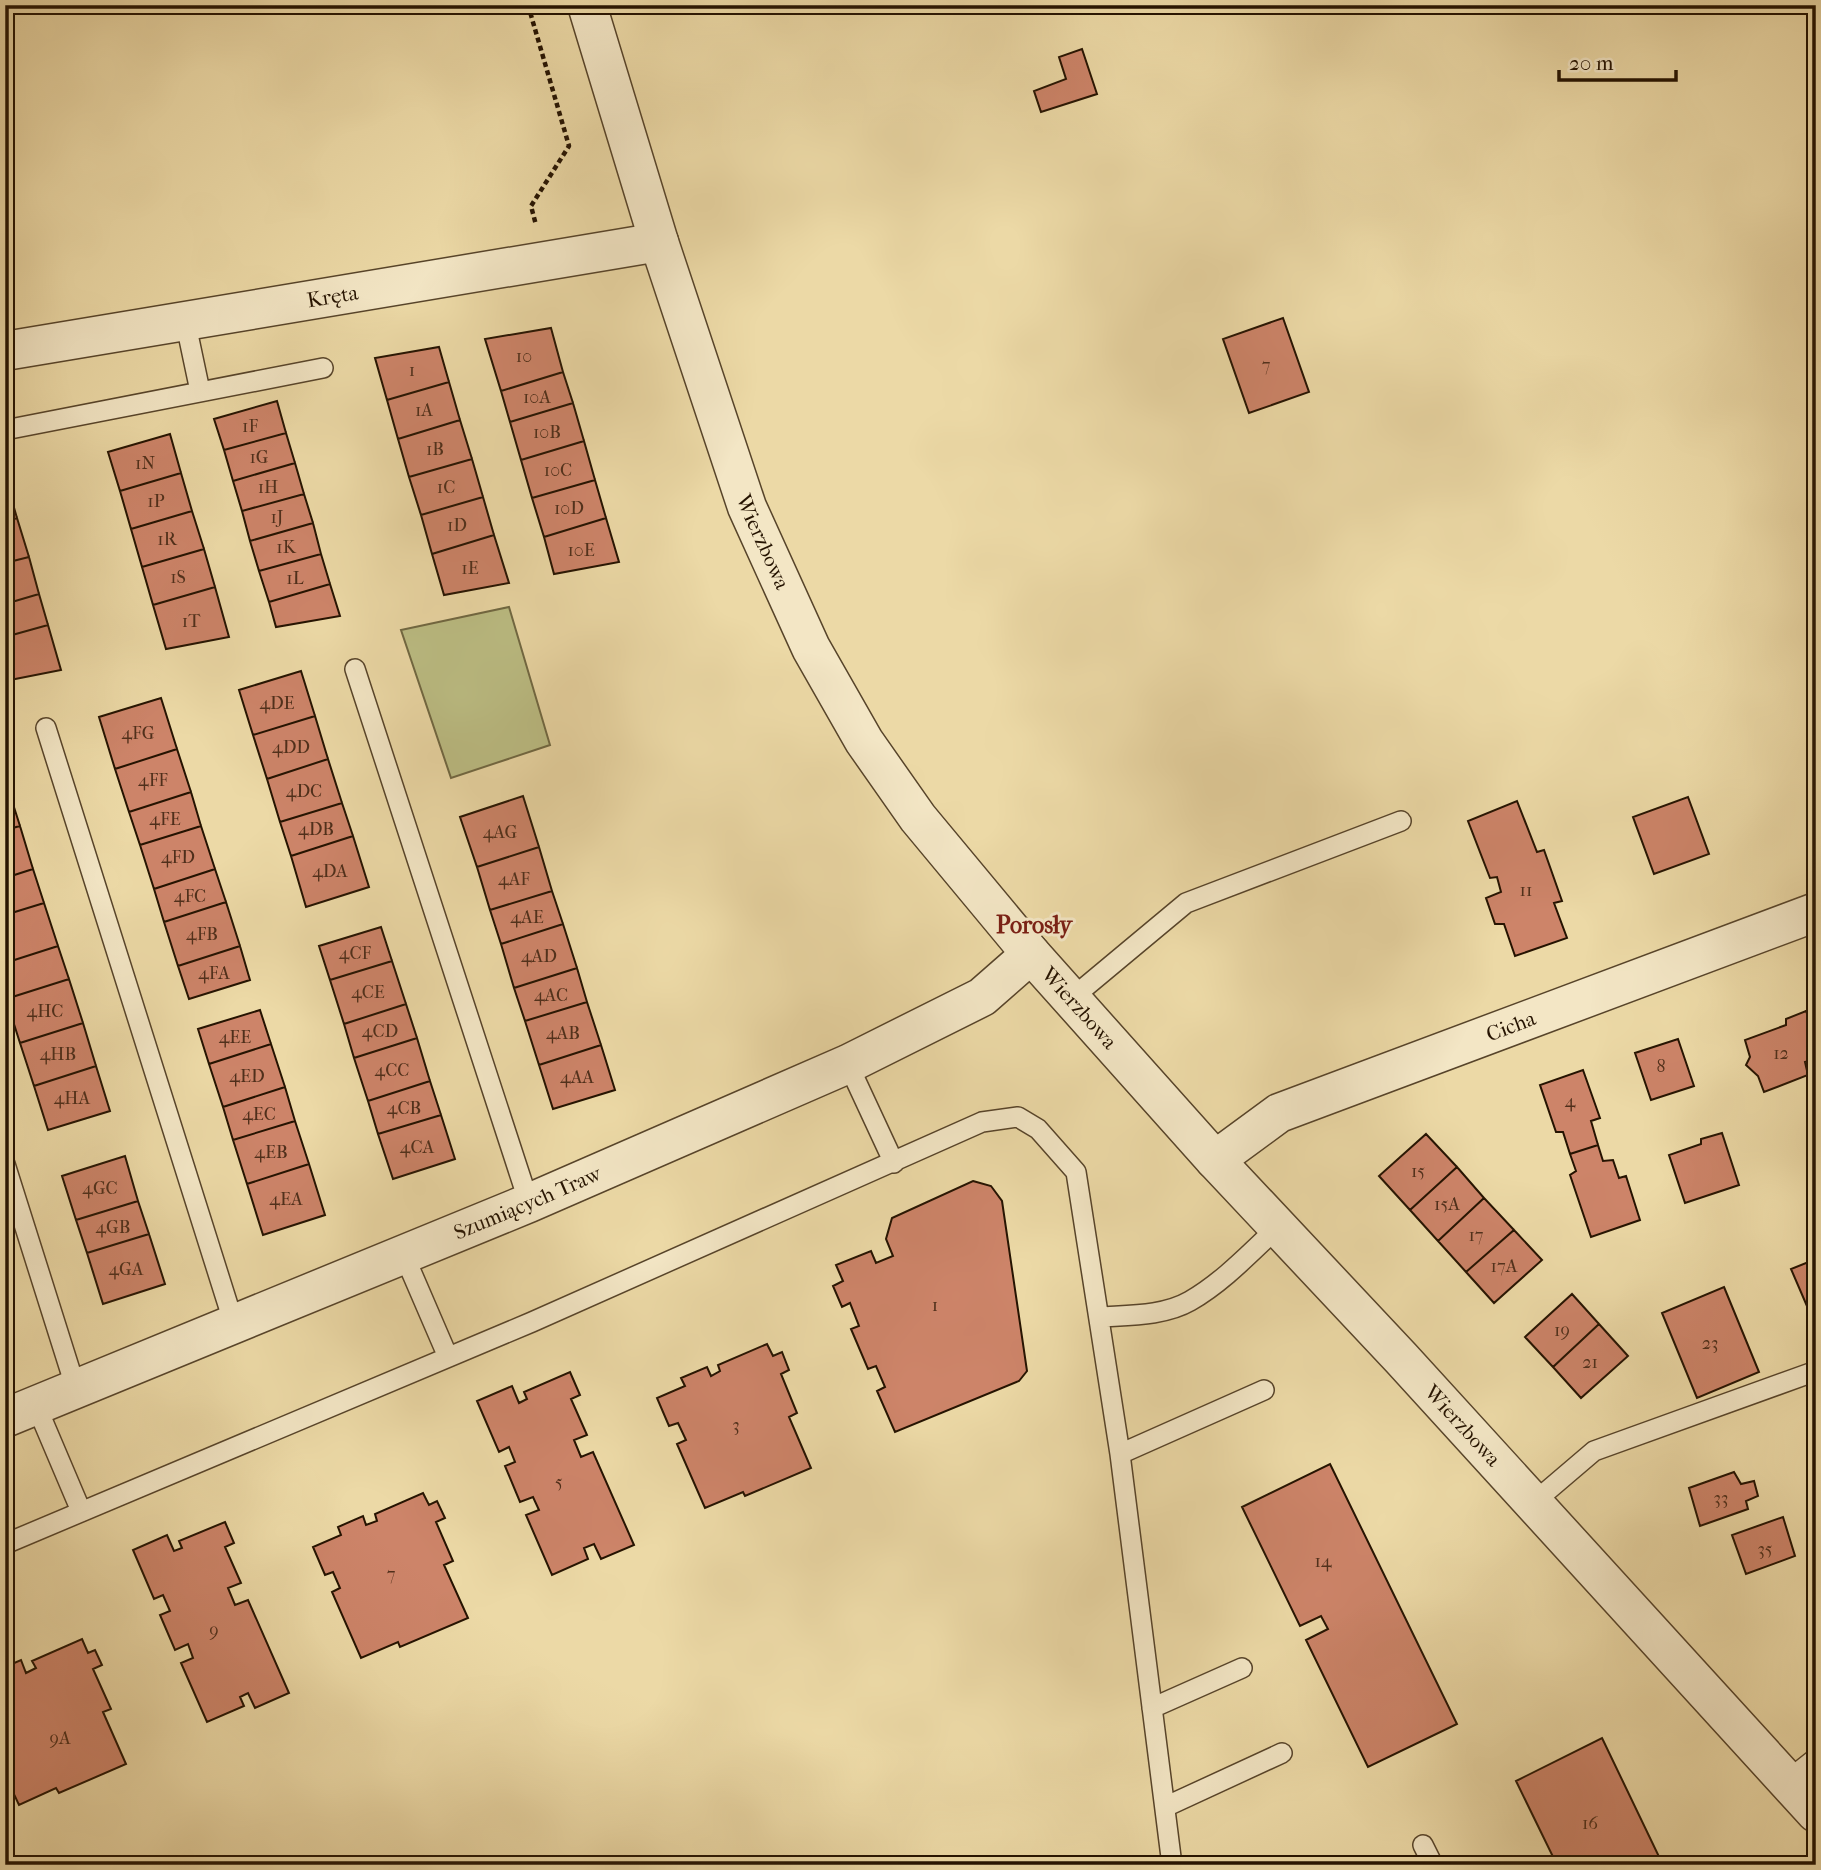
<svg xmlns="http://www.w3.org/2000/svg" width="1821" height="1870" font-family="'IM FELL French Canon',serif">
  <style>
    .green { fill: #bcbe84; stroke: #706842; stroke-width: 2 }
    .building { fill: #cd8469; stroke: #251301; stroke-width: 2 }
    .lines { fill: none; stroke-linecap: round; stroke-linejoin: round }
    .service-casing { stroke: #57442a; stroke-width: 22 }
    .minor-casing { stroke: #57442a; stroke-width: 41 }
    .tertiary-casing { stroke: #57442a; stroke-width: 41 }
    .path { stroke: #251301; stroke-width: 4.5; stroke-dasharray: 5 3.5; stroke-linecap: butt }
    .service { stroke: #f3e6c5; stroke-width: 19 }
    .minor { stroke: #f3e6c5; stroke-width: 38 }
    .tertiary { stroke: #f3e6c5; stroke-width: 38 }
    .labels { text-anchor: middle; stroke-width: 6; stroke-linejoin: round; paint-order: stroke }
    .number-label { font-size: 18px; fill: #4f2f1b }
    .street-label { font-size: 21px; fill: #251301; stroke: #f3e6c5 }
    .quarter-label { font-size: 24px; font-weight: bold; fill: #7a1f14; stroke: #f3e6c5 }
  </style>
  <rect width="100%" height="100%" fill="#ecd9a6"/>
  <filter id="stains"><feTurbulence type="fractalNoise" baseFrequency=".00286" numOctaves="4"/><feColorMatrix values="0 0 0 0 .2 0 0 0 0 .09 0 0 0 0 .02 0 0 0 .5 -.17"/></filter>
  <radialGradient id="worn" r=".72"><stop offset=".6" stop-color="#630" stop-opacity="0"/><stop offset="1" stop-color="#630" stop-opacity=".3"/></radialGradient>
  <path class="green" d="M509,607l41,138 -99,33 -50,-148z"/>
  <path class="building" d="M1082,49l15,45 -56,18 -7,-21 32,-12 -7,-22z
    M1283,318l26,74 -60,21 -26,-74z
    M551,328l12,44 -62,19 -16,-52z
    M439,347l10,35 -62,18 -12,-42z
    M563,372l10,31 -63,19 -9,-31z
    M449,382l11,38 -62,19 -11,-39z
    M277,401l9,32 -62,17 -10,-31z
    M573,403l11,38 -63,19 -11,-38z
    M460,420l12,39 -63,18 -11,-38z
    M286,433l9,30 -62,18 -9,-31z
    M170,434l11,39 -61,18 -12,-39z
    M584,441l11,39 -63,18 -11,-38z
    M472,459l11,38 -62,18 -12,-38z
    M295,463l9,31 -62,17 -9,-30z
    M181,473l11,38 -61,18 -11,-38z
    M6,480l11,38 -12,4v-41z
    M595,480l11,38 -62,19 -12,-39z
    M304,494l9,29 -63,18 -8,-30z
    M483,497l11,38 -62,19 -11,-39z
    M192,511l12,38 -62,18 -11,-38z
    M17,518l12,39 -24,6v-41z
    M606,518l13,44 -65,12 -10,-37z
    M313,523l8,31 -62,17 -9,-30z
    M494,535l15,48 -65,12 -12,-41z
    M204,549l11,38 -62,18 -11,-38z
    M321,554l9,30 -61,18 -10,-31z
    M29,557l10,37 -34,10v-41z
    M330,584l10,32 -64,11 -7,-25z
    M215,587l14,50 -63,12 -13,-44z
    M39,594l9,31 -43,12v-33z
    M48,625l13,45 -56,11v-44z
    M301,671l14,45 -62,19 -14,-45z
    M161,698l16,51 -62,20 -16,-52z
    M315,716l13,43 -61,20 -14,-44z
    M177,749l14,43 -62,20 -14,-43z
    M328,759l14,44 -62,19 -13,-43z
    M6,782l14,44 -15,4v-48z
    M191,792l10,34 -61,19 -11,-33z
    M523,796l16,51 -62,20 -17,-50z
    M1688,797l21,57 -55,20 -21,-57z
    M1517,801l20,51 7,-2 18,51 -8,2 13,35 -52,18 -11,-32h-9l-9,-26 15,-6 -4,-15 -7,1 -22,-57z
    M342,803l11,33 -62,20 -11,-34z
    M20,826l13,43 -28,9v-48z
    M201,826l14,43 -61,20 -14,-44z
    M353,836l16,51 -63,20 -15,-51z
    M539,847l13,44 -62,19 -13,-43z
    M33,869l11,34 -39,12v-37z
    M215,869l11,33 -62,20 -10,-33z
    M552,891l11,33 -62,20 -11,-34z
    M226,902l14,44 -62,20 -14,-44z
    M44,903l14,43 -53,17v-48z
    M563,924l14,44 -63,20 -13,-44z
    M381,927l11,34 -62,19 -11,-34z
    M58,946l11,33 -63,20 -1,-36z
    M240,946l10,34 -61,19 -11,-33z
    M392,961l14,43 -62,20 -14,-44z
    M577,968l10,34 -62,19 -11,-33z
    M69,979l14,44 -63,20 -14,-44z
    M587,1002l14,43 -62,20 -14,-44z
    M406,1004l11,34 -63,20 -10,-34z
    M1816,1008v29l-10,-26z
    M260,1010l11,34 -62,20 -11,-35z
    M1806,1011l10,26v22l-11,3 3,13 -44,17 -6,-16 -12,-11 4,-8 -5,-17 41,-15v-6z
    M83,1023l13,43 -62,20 -14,-43z
    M417,1038l13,43 -62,20 -14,-43z
    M1678,1039l16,47 -43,14 -16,-47z
    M271,1044l14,43 -62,20 -14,-43z
    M601,1045l14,45 -62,19 -14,-44z
    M96,1066l14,45 -62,19 -14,-44z
    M1583,1070l17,48 -9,3 7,24 -28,9 -7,-22h-7l-16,-47z
    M430,1081l11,34 -63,19 -10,-33z
    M285,1087l10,34 -62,19 -10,-33z
    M441,1115l14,44 -62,20 -15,-45z
    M295,1121l14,43 -62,20 -14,-44z
    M1722,1133l17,52 -54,18 -16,-48 32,-11v-5z
    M1426,1134l31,33 -47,43 -31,-34z
    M1598,1145l5,16 10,-1 6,18 7,-2 14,44 -49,17 -21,-62 6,-4 -6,-17z
    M125,1156l13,45 -62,19 -14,-44z
    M309,1164l16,51 -62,20 -16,-51z
    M1457,1167l27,31 -46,43 -28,-31z
    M973,1181l18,5 11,15 25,170 -8,10 -124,51 -18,-41 8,-4 -9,-21 -8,3 -17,-40 8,-3 -9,-23 -8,4 -9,-21 10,-5 -7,-16 35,-14 5,12 17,-7 -7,-17 6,-21z
    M1484,1198l30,32 -48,42 -28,-31z
    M138,1201l11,33 -62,19 -11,-33z
    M1514,1230l28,30 -48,43 -28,-31z
    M149,1234l16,50 -62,20 -16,-51z
    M1816,1259v68l-25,-58z
    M1724,1287l35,85 -62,26 -35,-85z
    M1572,1294l27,30 -46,43 -28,-30z
    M1599,1324l29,32 -47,42 -28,-31z
    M767,1344l6,12 9,-4 7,18 -8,4 16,39 -8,4 22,51 -66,28 -2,-4 -38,16 -28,-64 9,-4 -8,-17 -9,3 -12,-28 28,-12 -4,-8 26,-11 4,9 9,-5 -2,-6z
    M570,1372l10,23 -9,4 16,36 -13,5 7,17 12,-5 41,93 -33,14 -7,-15 -10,4 4,11 -36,16 -26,-60 13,-5 -6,-13 -13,5 -15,-36 10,-4 -6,-15 -10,5 -22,-51 35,-15 7,17 8,-4 -3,-7z
    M1330,1464l127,260 -89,43 -62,-127 22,-11 -7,-13 -21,10 -58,-119z
    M1734,1472l7,12 13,-3 4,15 -12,5 2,8 -48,17 -11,-38z
    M423,1493l6,12 8,-4 8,17 -9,4 17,39 -9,4 24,53 -68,29 -2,-5 -37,16 -29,-66 8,-4 -7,-16 -8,3 -12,-28 28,-12 -3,-8 25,-11 3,9 11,-4 -2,-7z
    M1783,1517l12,39 -49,18 -14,-39z
    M225,1522l9,21 -9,4 16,36 -13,5 7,17 13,-5 41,93 -34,15 -7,-15 -8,4 4,9 -37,16 -26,-59 12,-5 -5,-14 -13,6 -15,-35 10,-4 -7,-16 -9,4 -21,-49 34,-15 7,16 8,-3 -3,-7z
    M82,1639l6,14 7,-3 7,15 -9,4 18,40 -8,3 23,52 -67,29 -3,-5 -37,17 -14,-30v-108l16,-7 5,13 10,-5 -4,-7z
    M1602,1738l61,127h-106l-41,-84z"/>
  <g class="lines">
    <defs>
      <path id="service" d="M185,320l15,71
        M5,430l318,-62
        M355,669l174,534
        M46,728l188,596
        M1072,998l114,-95 215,-82
        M848,1064l46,99
        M5,1164l71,225
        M404,1255l44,102
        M1100,1317c29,-2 64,-1 90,-16 33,-19 60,-48 88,-74
        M36,1405l45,106
        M1120,1454l144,-64
        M1533,1503l61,-52 222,-80
        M5,1544l527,-222 450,-200 36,-5 20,12 38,43 44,282 52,411
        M1152,1708l90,-40
        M1787,1781l29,-23
        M1165,1807l117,-54
        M1423,1845l10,20"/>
      <g id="minor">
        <path id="s1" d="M5,351l654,-109"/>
        <path id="s2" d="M1215,1160l64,-47 537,-201"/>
        <path id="s3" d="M5,1418l524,-215 319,-139 134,-67 49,-43"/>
      </g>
      <g id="tertiary">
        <path id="s4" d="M587,5l72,237 88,265 64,141 53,93 54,77 113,136 184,206 186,198 415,455"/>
      </g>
    </defs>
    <use href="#service" class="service-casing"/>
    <use href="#minor" class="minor-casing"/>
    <use href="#tertiary" class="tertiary-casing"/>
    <path class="path" d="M528,5l41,141 -38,60 5,19"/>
    <use href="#service" class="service"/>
    <use href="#minor" class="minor"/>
    <use href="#tertiary" class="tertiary"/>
  </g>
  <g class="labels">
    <g class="number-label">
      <text x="524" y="362">10</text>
      <text x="1266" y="371">7</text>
      <text x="412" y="376">1</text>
      <text x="537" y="403">10A</text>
      <text x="424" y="416">1A</text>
      <text x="250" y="432">1F</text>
      <text x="547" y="438">10B</text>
      <text x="435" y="455">1B</text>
      <text x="259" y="463">1G</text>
      <text x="145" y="469">1N</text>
      <text x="558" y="476">10C</text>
      <text x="268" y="493">1H</text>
      <text x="446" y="493">1C</text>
      <text x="156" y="507">1P</text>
      <text x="569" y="514">10D</text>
      <text x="277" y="523">1J</text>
      <text x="457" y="531">1D</text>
      <text x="167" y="545">1R</text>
      <text x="286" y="553">1K</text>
      <text x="581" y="556">10E</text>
      <text x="470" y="574">1E</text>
      <text x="178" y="583">1S</text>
      <text x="295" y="584">1L</text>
      <text x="191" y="627">1T</text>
      <text x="277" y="709">4DE</text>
      <text x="138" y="739">4FG</text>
      <text x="291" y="753">4DD</text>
      <text x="153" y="786">4FF</text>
      <text x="304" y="797">4DC</text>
      <text x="165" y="825">4FE</text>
      <text x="316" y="835">4DB</text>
      <text x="500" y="838">4AG</text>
      <text x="178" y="863">4FD</text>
      <text x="330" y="877">4DA</text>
      <text x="514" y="885">4AF</text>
      <text x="1526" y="896">11</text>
      <text x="190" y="902">4FC</text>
      <text x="527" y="923">4AE</text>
      <text x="202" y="940">4FB</text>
      <text x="355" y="959">4CF</text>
      <text x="539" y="962">4AD</text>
      <text x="214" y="979">4FA</text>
      <text x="368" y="998">4CE</text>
      <text x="551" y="1001">4AC</text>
      <text x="45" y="1017">4HC</text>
      <text x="380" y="1037">4CD</text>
      <text x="563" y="1039">4AB</text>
      <text x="235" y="1043">4EE</text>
      <text x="1781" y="1059">12</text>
      <text x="58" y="1060">4HB</text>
      <text x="1661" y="1072">8</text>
      <text x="392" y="1076">4CC</text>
      <text x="247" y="1082">4ED</text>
      <text x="577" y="1083">4AA</text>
      <text x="72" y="1104">4HA</text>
      <text x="1570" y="1107">4</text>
      <text x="404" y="1114">4CB</text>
      <text x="259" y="1120">4EC</text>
      <text x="417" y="1153">4CA</text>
      <text x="271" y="1158">4EB</text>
      <text x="1418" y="1177">15</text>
      <text x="100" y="1194">4GC</text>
      <text x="286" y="1205">4EA</text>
      <text x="1447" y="1210">15A</text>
      <text x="113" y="1233">4GB</text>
      <text x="1476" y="1241">17</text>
      <text x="1504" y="1272">17A</text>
      <text x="126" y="1275">4GA</text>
      <text x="935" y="1311">1</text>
      <text x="1562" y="1336">19</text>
      <text x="1710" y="1349">23</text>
      <text x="1590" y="1368">21</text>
      <text x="736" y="1431">3</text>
      <text x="559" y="1488">5</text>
      <text x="1721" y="1504">33</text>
      <text x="1765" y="1555">35</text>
      <text x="1323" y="1567">14</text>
      <text x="391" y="1580">7</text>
      <text x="214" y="1636">9</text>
      <text x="60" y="1744">9A</text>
      <text x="1590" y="1829">16</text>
    </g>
    <g class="street-label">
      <text dy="7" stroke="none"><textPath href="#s1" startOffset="332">Kręta</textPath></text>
      <text dy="7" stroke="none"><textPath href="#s4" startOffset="565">Wierzbowa</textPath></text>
      <text dy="7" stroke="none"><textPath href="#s4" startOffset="1132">Wierzbowa</textPath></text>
      <text dy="7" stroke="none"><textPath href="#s2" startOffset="327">Cicha</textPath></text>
      <text dy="7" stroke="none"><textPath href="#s3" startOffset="565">Szumiących Traw</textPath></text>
      <text dy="7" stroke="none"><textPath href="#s4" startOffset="1699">Wierzbowa</textPath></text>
    </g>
    <g class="quarter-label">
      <text x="1034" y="933">Porosły</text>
    </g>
  </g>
  <rect width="1821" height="1870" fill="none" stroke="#ecd9a6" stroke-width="28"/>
  <rect x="7" y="7" width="1807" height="1856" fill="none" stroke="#251301" stroke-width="3.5"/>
  <rect x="14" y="14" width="1793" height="1842" fill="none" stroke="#251301" stroke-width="2"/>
  <path d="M1559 70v10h117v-10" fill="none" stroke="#251301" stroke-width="3.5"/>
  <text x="1569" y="70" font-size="21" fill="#251301" stroke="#f3e6c5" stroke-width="5" paint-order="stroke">20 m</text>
  <rect width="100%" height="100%" filter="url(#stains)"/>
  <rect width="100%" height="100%" fill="url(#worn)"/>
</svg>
